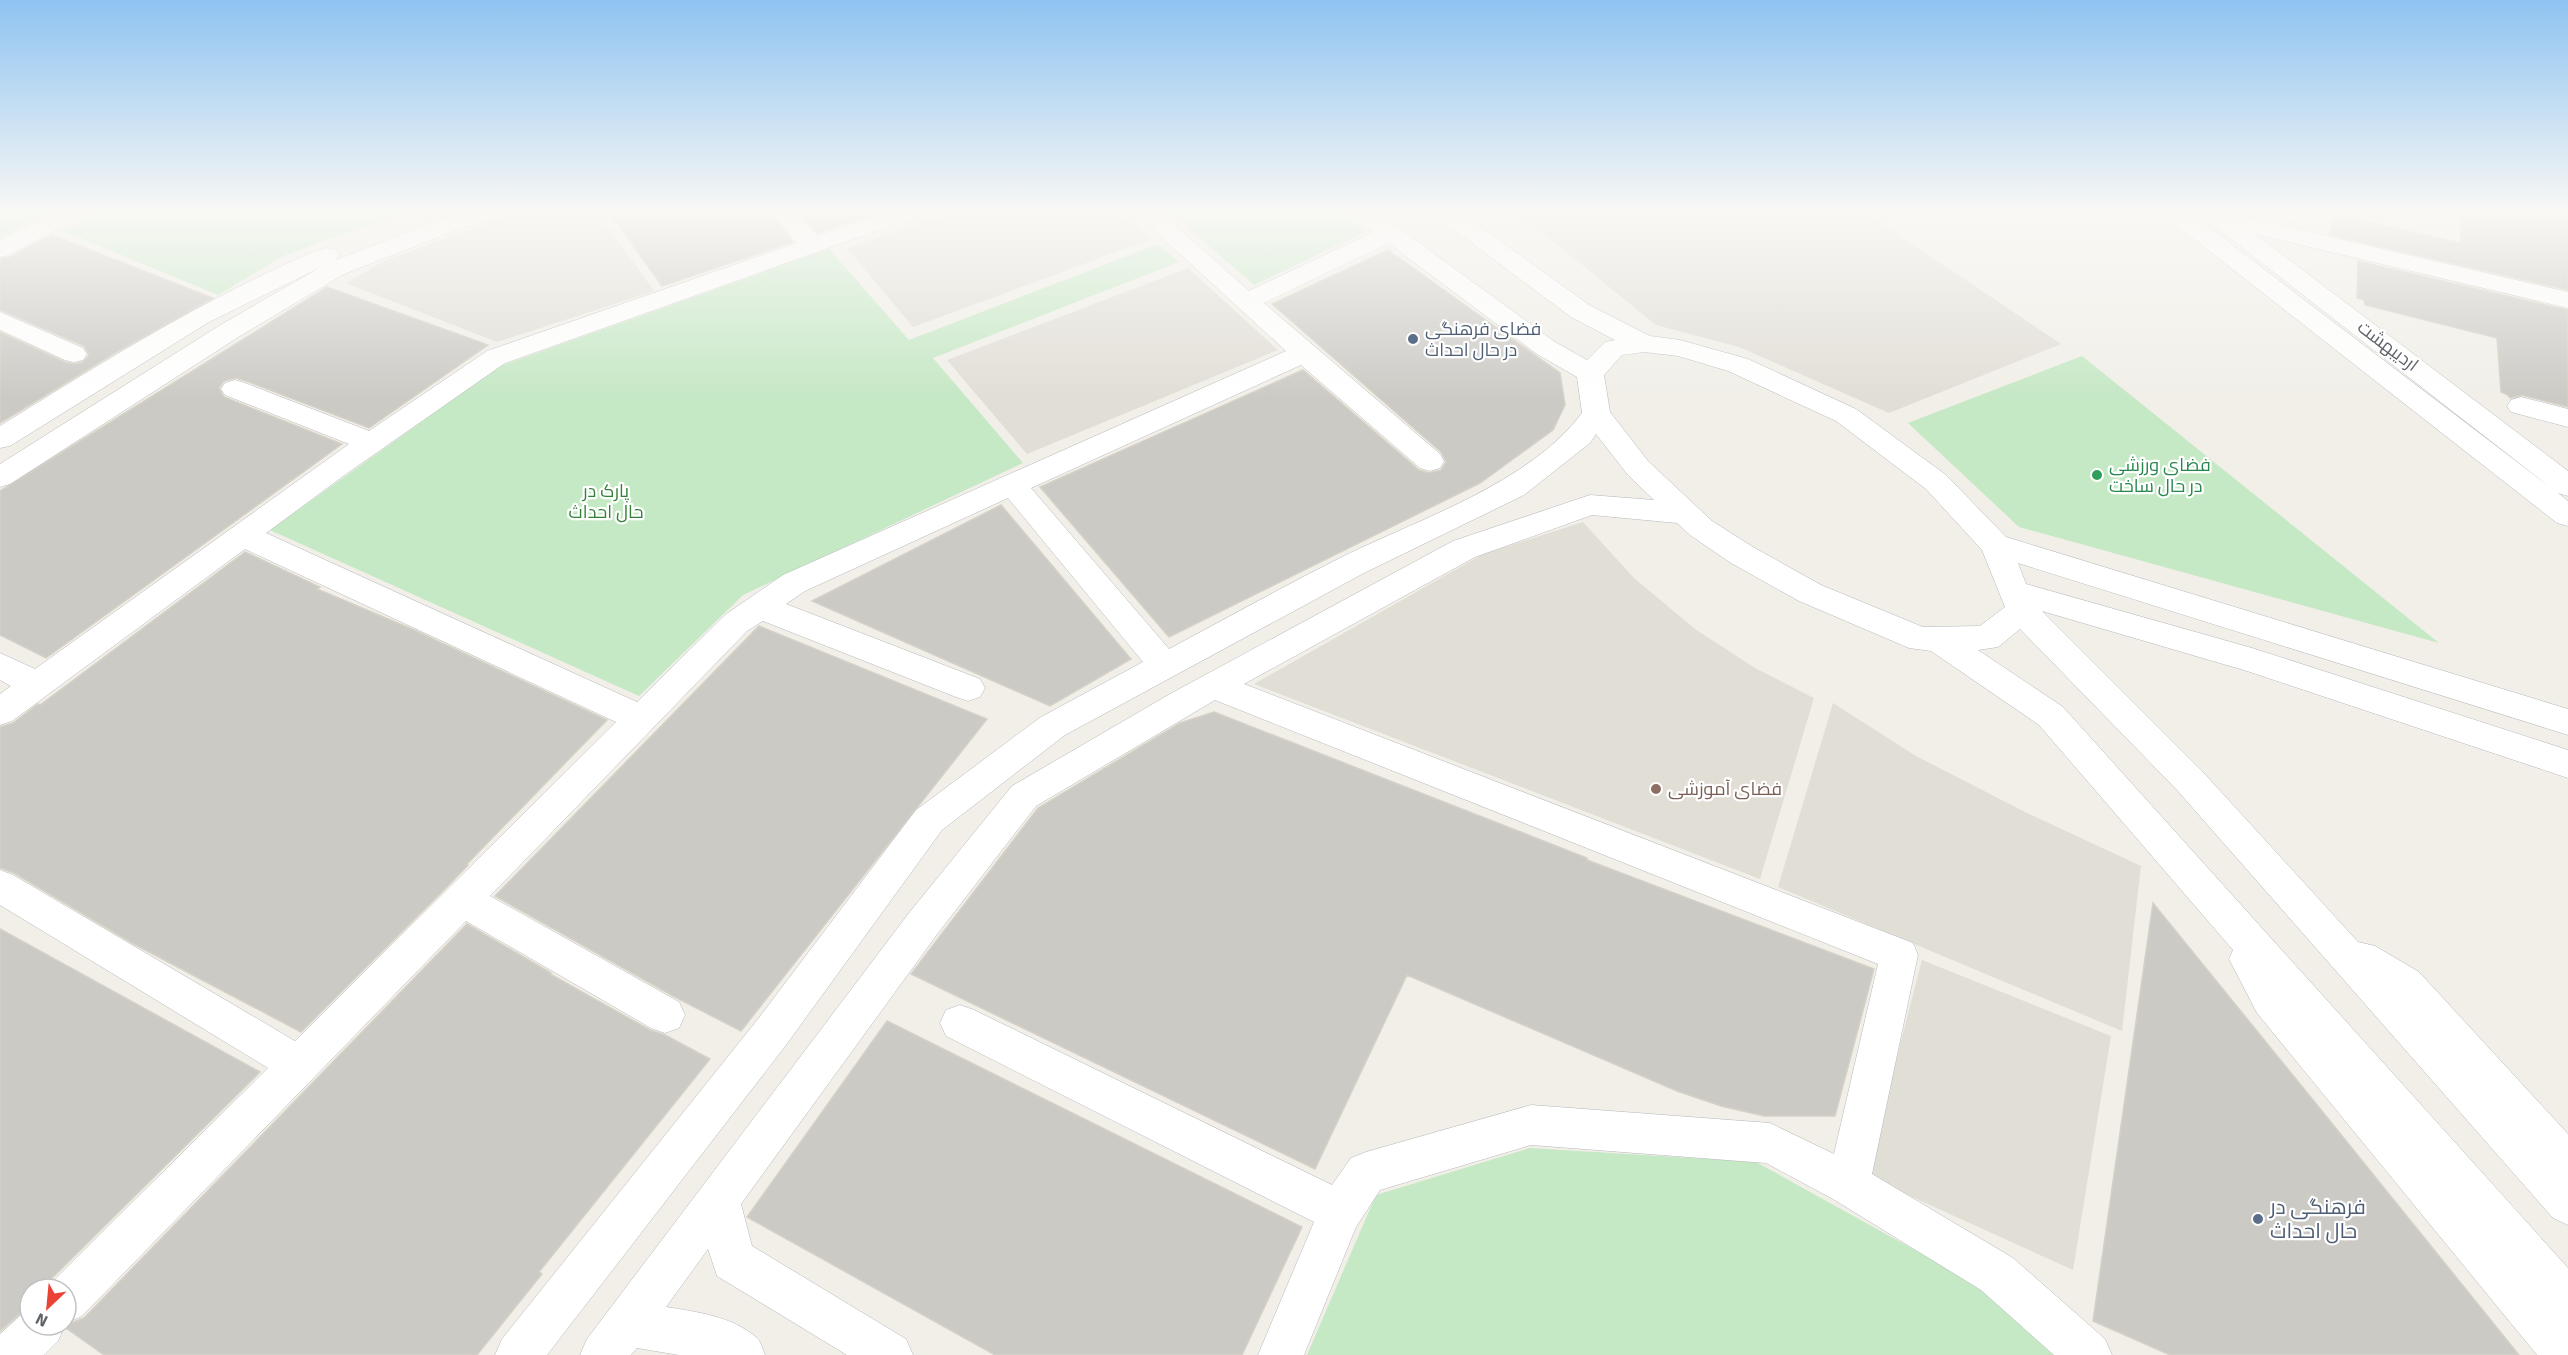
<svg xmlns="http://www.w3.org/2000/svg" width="2568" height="1355" font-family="Signika,Cairo,sans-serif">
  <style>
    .education { fill: #e1ded6 }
    .green { fill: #c5e8c5 }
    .building { fill: #cccac5; stroke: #d6d1c6; stroke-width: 1.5 }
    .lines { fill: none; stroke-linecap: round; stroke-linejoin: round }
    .minor-casing { stroke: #b5b8bc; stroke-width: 1 }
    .minor { fill: #fff; fill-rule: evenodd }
    .service-dot { fill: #5c6f8a; stroke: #fff; stroke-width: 2 }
    .leisure-dot { fill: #2e9e5b; stroke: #fff; stroke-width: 2 }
    .education-dot { fill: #8d6e63; stroke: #fff; stroke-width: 2 }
    .labels { text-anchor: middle; stroke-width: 4.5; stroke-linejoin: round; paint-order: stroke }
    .service-label { font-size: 18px; fill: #4e5e75; stroke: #fff; text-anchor: start }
    .street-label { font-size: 18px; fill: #5f6368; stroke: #fff }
    .leisure-label { font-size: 18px; fill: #27864d; stroke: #fff; text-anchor: start }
    .park-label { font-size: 18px; fill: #348238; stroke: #fff }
    .education-label { font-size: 18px; fill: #785e54; stroke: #fff; text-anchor: start }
    .near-service-label { font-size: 21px; fill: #4e5e75; stroke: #fff; text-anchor: start }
  </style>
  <rect width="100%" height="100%" fill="#f1efe8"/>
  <path class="education" d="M526,209h69l59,82 -157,51 -151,-59 38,-22z
    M961,209h156l34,30 -238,88 -66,-79z
    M1527,209h333l201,135 -172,69 -150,-66 -83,-22 -138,-112z
    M1188,268l90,82 -251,104 -80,-94z
    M1583,522l51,56 61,51 60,39 59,30 -54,181 -506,-195 229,-130z
    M1833,703l83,53 111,57 114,53 -19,165 -344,-144z
    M1922,960l189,76 -38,234 -207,-94z"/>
  <path class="green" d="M0,209h56l-56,28z
    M106,209h307l-130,47 -65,39 -155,-64z
    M1166,209h169l30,23 -111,53z
    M1158,244l21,18 -246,96 90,105 -280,132 -104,101 -369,-166 230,-164 329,-117 80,91z
    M2082,356l357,287 -420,-116 -111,-104z
    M1530,1148l226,14 229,127 72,66h-750l69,-160z"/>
  <path class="building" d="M607,209h160l26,33 -131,44z
    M797,209h81v3l-61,21z
    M2460,209h54l54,9v72l-238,-55 2,-18 16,4v-3l113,25z
    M52,235l161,63 -98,55 -115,70v-91l65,30 9,2 9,-2 6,-7 -5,-9 -84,-36v-51l10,-2z
    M1388,250l172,123 5,32 -12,25 -73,53 -311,154 -129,-150 263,-117 116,100 10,3 12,-3 5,-8 -5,-10 -169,-148z
    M2358,261l210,49v97l-46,-12 -12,3 -2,-3 -7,-3 -4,-54 -132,-33 -1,-5 -7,-2z
    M327,287l161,58 -119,83 -123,-47 -10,-3 -12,3 -5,7 5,9 118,47 -296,214 -46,-23v-144z
    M1001,505l130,154 -81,47 -238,-105z
    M245,552l75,35 -3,2 95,40 195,91 -140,144 1,1 -19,20 -148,147 -169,-89 -118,-70 -14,-5v-141l13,-4 25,-19 2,1z
    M759,626l228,93 -246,312 -68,-35 -178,-100z
    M1214,712l373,146v2l287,109 -39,147h-71l-43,-10 -44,-15 -270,-116 -92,194 -404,-195 127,-166 142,-85z
    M2153,903l173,213 193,239h-349l-77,-34z
    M467,924l84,49 -1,1 100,56 15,5 45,24 -171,213 3,2 -65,81h-373l-38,-27 2,-4 16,-6z
    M0,929l260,143 -212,210 -2,7h-16v16l-30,26z
    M887,1021l415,206 -60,128h-247l-248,-138z"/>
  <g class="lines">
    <defs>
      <path id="minor" d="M60,209h30l-4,5 -77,41 -9,2v-17z
        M475,209h36l-4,5 -51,16 -112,44 -104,62 -230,148 -10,3v-23l222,-140 99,-57 -112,55 -199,124 -10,2v-22c103,-64 206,-129 318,-176l9,-2 9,2 3,5 -3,5 102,-40z
        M769,209h25l23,27 77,-27h34l-4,5 -419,149 -159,111 -80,59 371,169 88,-87 58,-40 503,-224 -155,-142h26l92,82 124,-59 -27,-23h27l182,133 32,18 18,-18 10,-2 -44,-23 -138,-103 -4,-5h27l133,96 61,31 30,4 68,19 108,50 90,66 60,62 562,172v26l-550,-172 8,21 226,64 316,102v28l-321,-107 -205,-60 159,159 157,172 17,4 44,26 149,162v91l-15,-7 -376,-428 -157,-161 -22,18 -20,3 85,57 505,561v87h-31l-280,-342 -28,-54 4,-9 -194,-225 -108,-74 -22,-3 -110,-47 -68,-38 -41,-28 -13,-12 -85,-8 -117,42 -231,127 669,259 5,12 -46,219 141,84 92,81 7,16h-58l-73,-65 -148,-91 -67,-36 -235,-18 -151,45 -24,37 -52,128h-46l56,-133 -368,-186 -6,-13 6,-13 14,-5 14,5 358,175 19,-27 15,-6 165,-47 239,18 64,31 44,-190 -663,-264 -179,106 -101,131 -194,267 11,42 154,93 7,16h-66l-130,-79 -9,-27 -42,58c31,5 66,9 91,31 4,4 6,12 8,17h-86l-42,-7 -6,7h-51l7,-16 322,-426 103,-127 158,-92 283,-153 137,-46 64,5 -26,-25 -32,-41 -6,9 -66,52 -160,78 -299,162 -123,95 -156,215 -239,310h-52l7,-16 256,-320 158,-209 125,-93 102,-55 -135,-164 -203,93 -19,13 194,75 5,9 -5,9 -12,4 -12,-4 -193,-76 -16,10 -257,265 189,106 6,13 -6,13 -14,5 -14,-5 -185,-107 -384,395 -16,7v-34h-18l2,-5 218,-216 -268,-163v-35l13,5 282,166 321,-319 -371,-173 -233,172 -12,4v-31l11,-8 -11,-6v-27l35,16 314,-225 -124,-49 -4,-6 4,-6 10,-3 10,3 124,48 118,-80 310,-108zM1388,243l149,111 40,23 5,36c-52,70 -163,106 -240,144 -58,29 -115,61 -173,92l-138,-161 270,-123 119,103 10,3 10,-3 4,-7 -4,-7 -176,-151zM1644,352l34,4 50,15 108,50 90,68 56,61 23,57 -25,19 -57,1 -102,-42 -68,-38 -41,-26 -64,-60 -38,-49 -6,-37 18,-20z
        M2158,209h27l365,278 -351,-273 -4,-5h27l17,13 46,-13h39l-4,5 -41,11 289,67v16l-313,-74 313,237v25l-10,-3 10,8v25l-11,-3 -395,-309z
        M0,312l83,36 4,6 -4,6 -9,2 -9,-2 -65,-30z
        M2521,397l47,12v18l-57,-15 -4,-6 4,-6z
        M30,1307v18h35l-7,16 -14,14h-44v-21z"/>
    </defs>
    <use href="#minor" class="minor-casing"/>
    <use href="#minor" class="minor"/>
  </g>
  <linearGradient id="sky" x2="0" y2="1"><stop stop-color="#8fc3f1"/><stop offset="0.53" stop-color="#f9f8f5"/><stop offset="1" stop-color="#f9f8f5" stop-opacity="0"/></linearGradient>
  <rect width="2568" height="398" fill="url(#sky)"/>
  <g class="service-dot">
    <circle cx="1413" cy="339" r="6"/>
    <circle cx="2258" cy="1219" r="6"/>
  </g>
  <circle class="leisure-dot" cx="2097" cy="475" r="6"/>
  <circle class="education-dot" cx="1656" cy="789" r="6"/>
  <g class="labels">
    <g class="service-label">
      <text x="1425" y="335">فضای فرهنگی<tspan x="1425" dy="21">در حال احداث</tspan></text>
    </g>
    <g class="street-label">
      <text transform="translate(2388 346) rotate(37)" y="6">اردیبهشت</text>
    </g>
    <g class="leisure-label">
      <text x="2109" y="471">فضای ورزشی<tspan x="2109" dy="21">در حال ساخت</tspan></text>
    </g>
    <g class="park-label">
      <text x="606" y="497">پارک در<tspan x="606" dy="21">حال احداث</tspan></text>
    </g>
    <g class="education-label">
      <text x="1668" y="795">فضای آموزشی</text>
    </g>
    <g class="near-service-label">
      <text x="2270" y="1214">فرهنگی در<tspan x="2270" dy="24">حال احداث</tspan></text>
    </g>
  </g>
  <g transform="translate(48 1307) rotate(206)"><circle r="28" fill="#ffffff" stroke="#bfc1c3" stroke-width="1.5"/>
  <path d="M0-4.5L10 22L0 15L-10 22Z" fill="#ea4335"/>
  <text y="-9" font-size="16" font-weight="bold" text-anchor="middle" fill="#5f6368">N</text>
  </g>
</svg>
